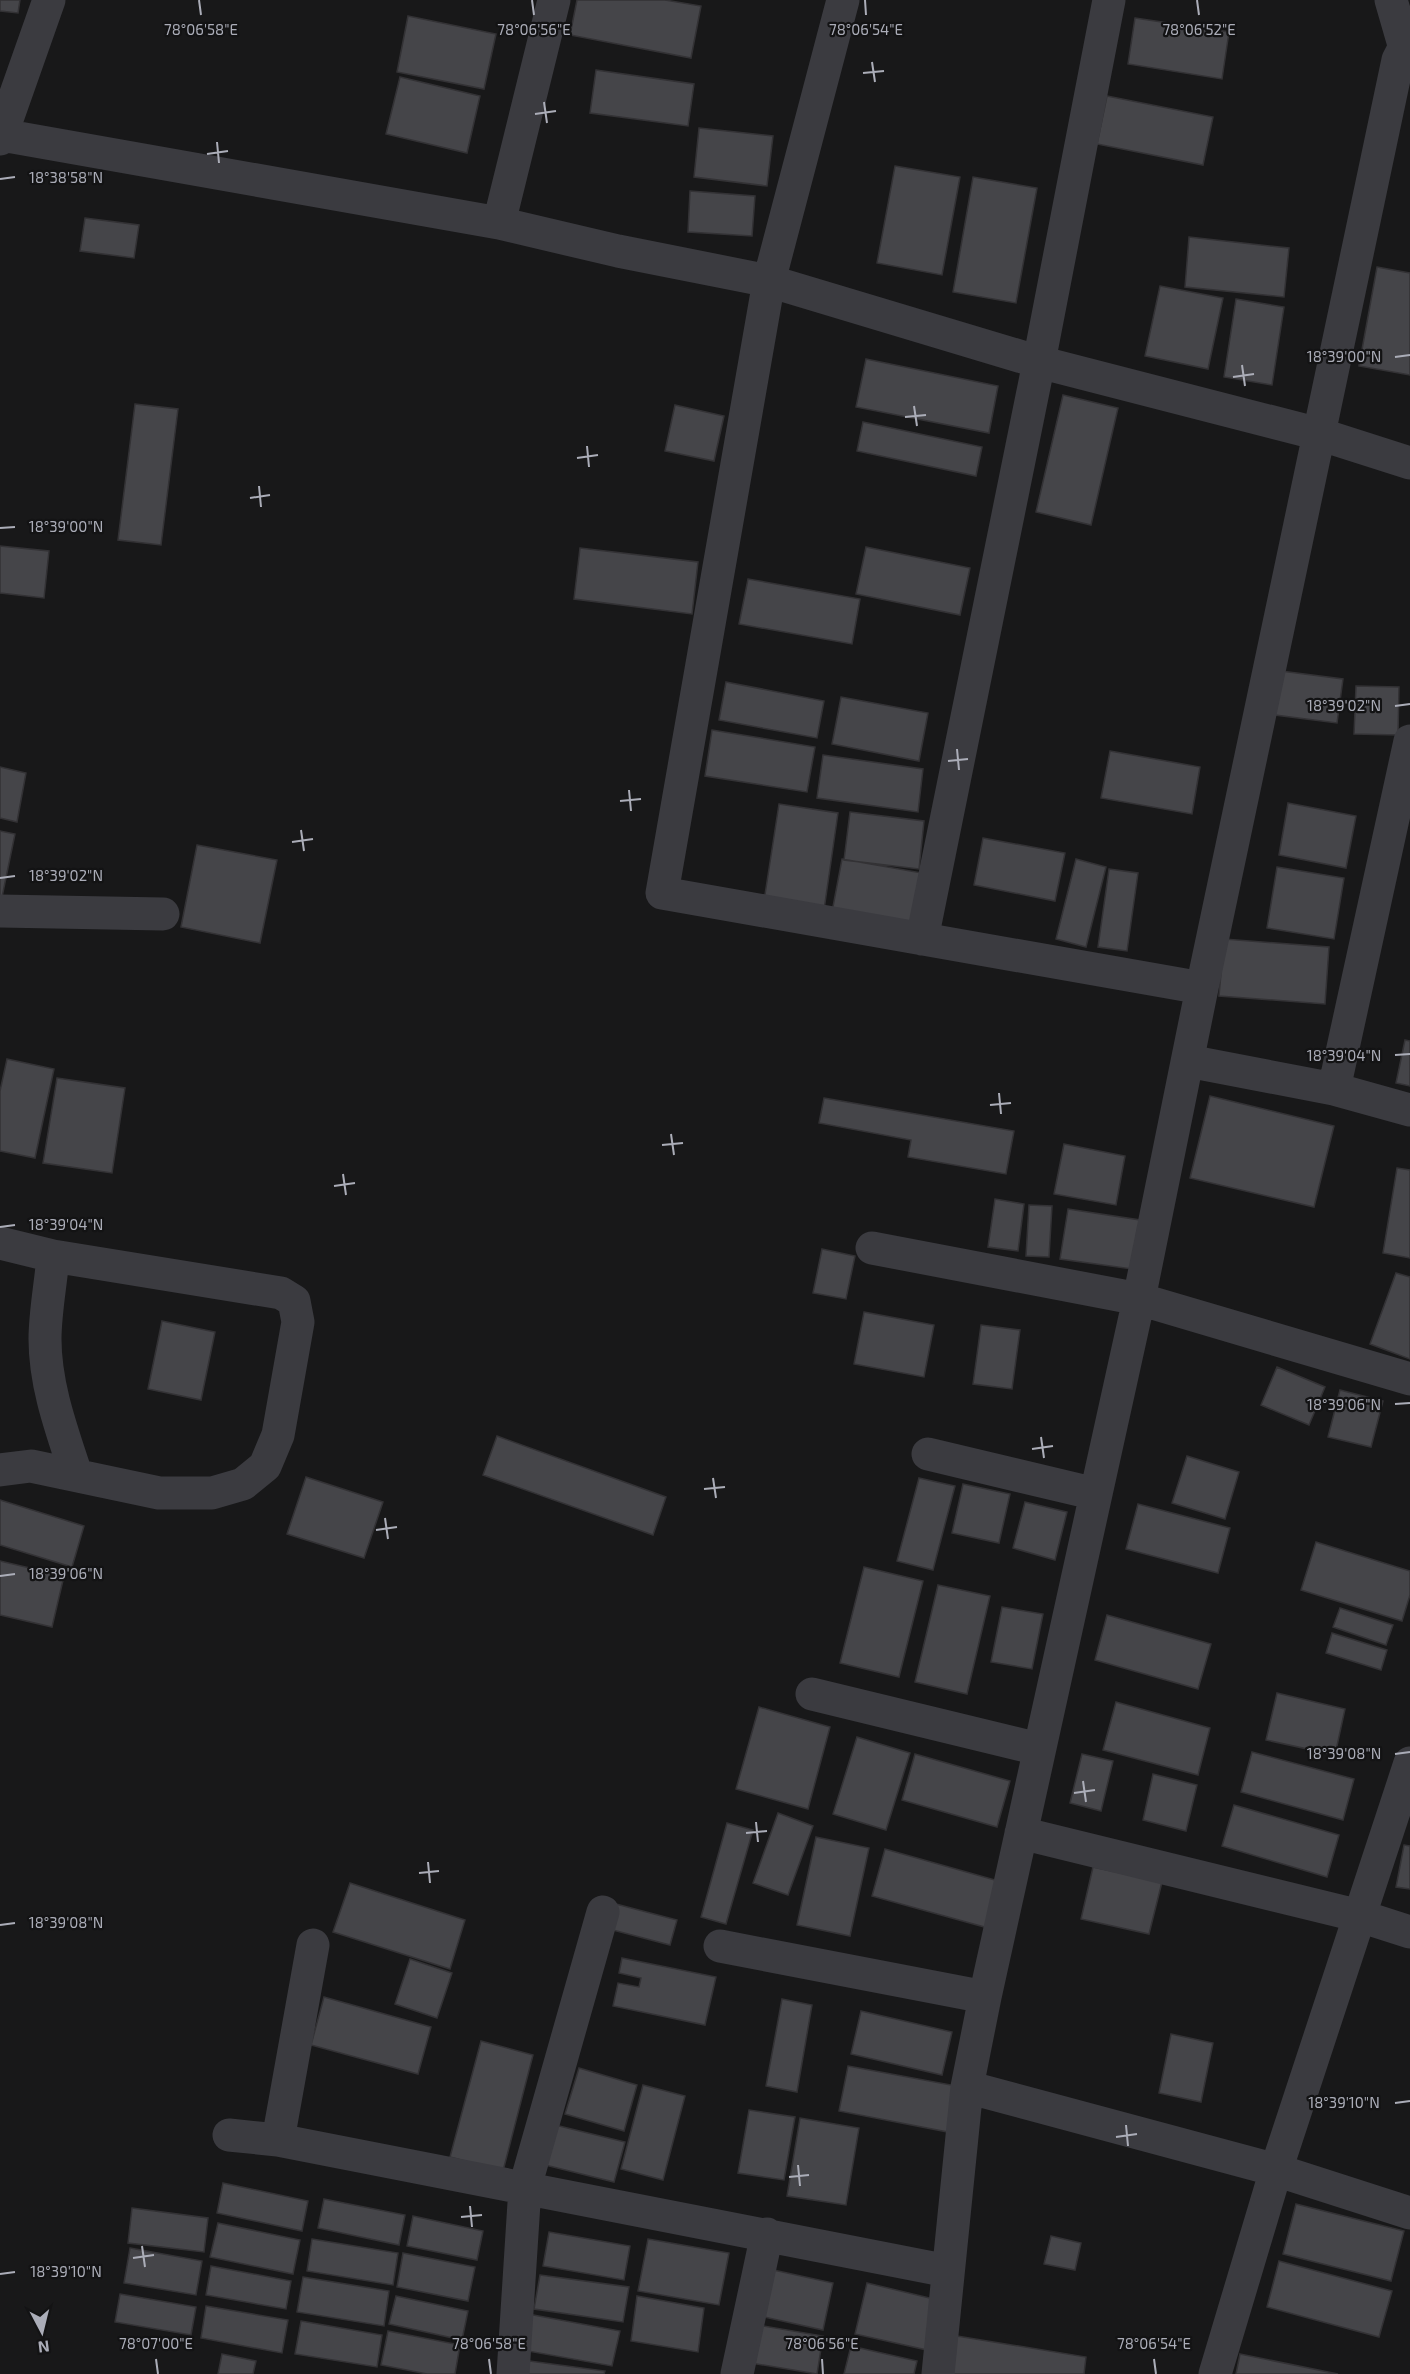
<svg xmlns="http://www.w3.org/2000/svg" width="1410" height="2374" font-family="'Exo 2',sans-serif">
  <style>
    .building { fill: #454549; stroke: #333235; stroke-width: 1.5 }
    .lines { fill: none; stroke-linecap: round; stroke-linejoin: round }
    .minor { stroke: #3b3b40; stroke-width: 33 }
    .ticks { fill: none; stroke: #abadb8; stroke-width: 2 }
    .ticks-label { font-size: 15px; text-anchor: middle; fill: #abadb8; stroke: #131314; stroke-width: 4.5; stroke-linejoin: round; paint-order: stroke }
  </style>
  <rect width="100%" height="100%" fill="#181819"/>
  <path class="building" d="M0,0h20l-2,13 -18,-2z
    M577,0h88l36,6 -10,52 -121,-23z
    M408,16l88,18 -12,55 -87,-17z
    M1135,18l94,14 -7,47 -94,-15z
    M596,70l98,14 -6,42 -98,-13z
    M400,77l80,19 -13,57 -81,-19z
    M1107,96l106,21 -10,48 -106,-21z
    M699,128l74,8 -6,50 -73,-9z
    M895,166l65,11 -18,98 -65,-12z
    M973,177l64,11 -21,115 -63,-11z
    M690,191l65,5 -3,40 -64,-4z
    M85,218l54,7 -5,33 -54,-7z
    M1189,237l100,11 -5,49 -99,-10z
    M1377,267l33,6v102l-51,-9z
    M1160,286l63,12 -15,71 -63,-13z
    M1236,299l48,8 -12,78 -48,-8z
    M866,359l132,27 -9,47 -133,-26z
    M1063,395l55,13 -27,117 -55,-13z
    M135,404l43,5 -17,136 -43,-5z
    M675,405l49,11 -10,45 -49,-10z
    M863,422l119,25 -6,29 -119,-25z
    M0,546l49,5 -5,47 -44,-5z
    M866,547l104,21 -10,47 -104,-21z
    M580,548l118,14 -6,52 -118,-15z
    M748,579l112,20 -8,45 -113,-20z
    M1281,671l62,8 -6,44 -62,-8z
    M726,682l98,19 -7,37 -98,-18z
    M1356,686l43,1 -1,48 -44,-1z
    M841,697l87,16 -9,48 -87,-17z
    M712,730l103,17 -8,45 -102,-16z
    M1110,751l90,16 -8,47 -91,-16z
    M823,755l100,14 -5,43 -101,-14z
    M0,767l26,6 -9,49 -17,-4z
    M1288,803l68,13 -10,52 -67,-13z
    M779,804l59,9 -14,97 -60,-9z
    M850,812l74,9 -5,48 -75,-9z
    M0,831l15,3 -14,68h-1z
    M983,838l82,15 -10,48 -81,-16z
    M197,845l80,15 -17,83 -79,-16z
    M842,859l80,14 -9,53 -81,-14z
    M1076,859l30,8 -20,80 -30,-8z
    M1277,867l67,11 -10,61 -67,-11z
    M1109,869l29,4 -11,78 -29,-4z
    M1224,939l105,8 -4,57 -106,-8z
    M1405,1040l5,1v45l-14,-3z
    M7,1059l47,10 -19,89 -35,-7v-60z
    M57,1078l68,10 -13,85 -69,-10z
    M1210,1096l124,30 -20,81 -124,-29z
    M824,1098l190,33 -8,43 -98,-17 3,-17 -92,-17z
    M1064,1144l61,12 -9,49 -62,-11z
    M1397,1168l13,2v88l-27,-5z
    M995,1199l29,5 -6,47 -30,-4z
    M1029,1205l23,1 -3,51 -23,-1z
    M1068,1209l72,11 -8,49 -72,-10z
    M822,1249l33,7 -9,43 -33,-6z
    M1396,1273l14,4v82l-40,-15z
    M864,1312l70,13 -10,52 -70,-13z
    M162,1321l53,11 -14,68 -53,-11z
    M981,1325l39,5 -8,59 -39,-5z
    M1277,1367l48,20 -16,38 -48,-20z
    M1340,1390l43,11 -12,46 -43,-10z
    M497,1436l169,61 -13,38 -170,-60z
    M1187,1456l52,16 -14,47 -53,-16z
    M306,1477l77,25 -19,56 -77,-24z
    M919,1478l36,8 -22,84 -36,-9z
    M963,1484l47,10 -11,49 -47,-10z
    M0,1500l84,26 -12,41 -72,-22z
    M1025,1502l42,10 -12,48 -42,-12z
    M1138,1504l92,24 -12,45 -92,-24z
    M1316,1542l94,29v24l-8,26 -101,-31z
    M0,1561l64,15 -12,51 -52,-12z
    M864,1567l59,14 -24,96 -59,-14z
    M938,1585l52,11 -23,98 -52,-12z
    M1002,1607l41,7 -11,55 -41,-7z
    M1340,1608l53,17 -7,20 -53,-18z
    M1107,1615l104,29 -13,45 -103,-29z
    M1332,1633l55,17 -6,20 -55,-17z
    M1277,1693l68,16 -10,46 -69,-15z
    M1116,1702l94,26 -12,47 -95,-25z
    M759,1707l71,20 -22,82 -72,-20z
    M857,1737l53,16 -24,77 -53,-16z
    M1252,1752l102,27 -11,41 -102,-28z
    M915,1754l95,27 -13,46 -95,-27z
    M1082,1754l31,7 -12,50 -31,-8z
    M1153,1774l44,11 -11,46 -43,-11z
    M1234,1805l105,30 -12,42 -105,-31z
    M778,1813l35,13 -25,69 -35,-12z
    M727,1823l26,7 -27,94 -25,-7z
    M816,1837l53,11 -19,88 -53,-11z
    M1404,1845l6,1v43l-14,-2z
    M885,1849l117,33 -14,46 -116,-32z
    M1093,1867l69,15 -13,52 -68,-15z
    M350,1883l115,37 -15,49 -117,-37z
    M616,1904l61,16 -7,25 -61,-16z
    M622,1958l94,19 -11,48 -92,-19 5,-23 21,4 2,-9 -22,-5z
    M410,1959l42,14 -15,45 -42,-14z
    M324,1997l107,30 -13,47 -107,-29z
    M782,1999l30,6 -15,87 -31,-6z
    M861,2011l91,21 -10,43 -91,-21z
    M1171,2034l42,9 -12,59 -42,-9z
    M481,2041l52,14 -30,116 -53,-14z
    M848,2066l114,21 -9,46 -114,-22z
    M579,2068l58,17 -13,46 -59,-17z
    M643,2085l42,11 -22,84 -42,-11z
    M749,2110l46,7 -11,63 -46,-7z
    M800,2118l59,10 -13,77 -59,-9z
    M551,2124l74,18 -11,40 -73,-18z
    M223,2183l85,18 -6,30 -85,-18z
    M324,2199l81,16 -6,30 -81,-17z
    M1296,2204l108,27 -13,50 -108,-27z
    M132,2208l76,10 -4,34 -76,-9z
    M413,2216l70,15 -6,29 -70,-14z
    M218,2223l82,17 -7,34 -83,-17z
    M549,2232l81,14 -6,34 -81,-14z
    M1051,2236l30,7 -6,27 -31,-6z
    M312,2239l86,14 -5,32 -86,-14z
    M648,2239l81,14 -10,52 -81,-14z
    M130,2248l72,13 -6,34 -72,-12z
    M403,2253l72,14 -7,34 -71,-14z
    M1279,2261l113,30 -13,46 -112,-30z
    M211,2266l80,15 -5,28 -80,-14z
    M769,2269l64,14 -10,47 -63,-14z
    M540,2275l89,12 -6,35 -89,-13z
    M303,2277l86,14 -5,35 -87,-14z
    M867,2283l71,17 -11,50 -72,-16z
    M120,2294l76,13 -5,28 -76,-13z
    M396,2296l72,15 -6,29 -73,-16z
    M637,2296l67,12 -6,44 -67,-11z
    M206,2306l82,14 -6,33 -81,-15z
    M528,2314l92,17 -8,35 -90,-16z
    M301,2321l81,14 -5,32 -82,-13z
    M752,2324l71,12 -6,38 -72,-12z
    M388,2331l72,14 -5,29h-28l-46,-9z
    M957,2336l129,21 -2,17h-133z
    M851,2346l66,15 -3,13h-70z
    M222,2354l34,7 -3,13h-35z
    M1240,2354l98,20h-102z
    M522,2360l83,11 -1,3h-84z"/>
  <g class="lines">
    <path class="minor" d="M843,0l-74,281 -107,612 540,95
      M1391,0l13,45
      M2,135l497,88 119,28 151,30 270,81 280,72 91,29
      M0,139l49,-139
      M499,223l55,-223
      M0,911l163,3
      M922,939l117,-577 70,-362
      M1188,1061l146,28 76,21
      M1334,1089l76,-348
      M0,1243l53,13 228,37 13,8 4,21 -20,113 -13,31 -22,18 -31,9h-53l-128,-27 -31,4
      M872,1248l267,51 271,80
      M53,1256c-2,27 -8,56 -8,83 0,47 17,92 31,135
      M928,1454l168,40
      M812,1694l227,55
      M1021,1833l339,83 50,16
      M720,1946l265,51
      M967,2087l309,83 134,43
      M229,2135l49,5 670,131
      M278,2140l35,-195
      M513,2374l12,-187 78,-275
      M737,2374l30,-140
      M938,2374l29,-287 18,-90 154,-698 63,-311 196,-928 12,-23
      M1215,2374l61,-204 134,-407"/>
  </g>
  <path class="ticks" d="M199,0l2,15M532,0l2,15M865,0l1,15M1197,0l2,15M872,62l3,20M863,73l21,-2M544,102l3,21M535,114l21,-3M217,142l2,21M207,154l21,-3M0,179l15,-2M1395,357l15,-2M1242,365l3,21M1233,377l21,-3M914,406l3,20M905,417l21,-2M587,446l2,21M577,458l21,-3M259,486l2,21M250,498l20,-3M0,528l15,-1M1395,706l15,-2M957,749l2,21M948,761l20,-2M629,790l2,21M620,801l21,-2M301,830l3,21M292,842l21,-3M0,878l15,-2M1395,1055l15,-1M999,1093l2,21M990,1105l21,-2M671,1134l3,21M662,1145l21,-2M343,1174l3,21M334,1186l21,-3M0,1227l15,-2M1395,1404l15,-1M1041,1437l3,21M1032,1449l21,-3M713,1478l3,20M704,1489l21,-2M385,1518l3,21M376,1530l21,-3M0,1576l15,-2M1395,1754l15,-2M1083,1781l3,21M1074,1793l21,-3M756,1822l2,20M746,1833l21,-2M428,1862l2,21M419,1873l20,-2M0,1925l15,-2M1395,2103l15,-2M1126,2125l2,21M1116,2137l21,-3M798,2165l2,21M789,2177l20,-2M470,2206l2,21M461,2217l21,-2M142,2246l3,21M133,2258l21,-3M0,2274l15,-2M156,2359l2,15M489,2359l2,15M822,2359l1,15M1154,2359l2,15"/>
  <g class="ticks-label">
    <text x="534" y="35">78°06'56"E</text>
    <text x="866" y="35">78°06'54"E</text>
    <text x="201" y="35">78°06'58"E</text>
    <text x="1199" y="35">78°06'52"E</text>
    <text x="66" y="183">18°38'58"N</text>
    <text x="1344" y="362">18°39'00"N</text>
    <text x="66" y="532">18°39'00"N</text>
    <text x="1344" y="711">18°39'02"N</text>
    <text x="66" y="881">18°39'02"N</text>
    <text x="1344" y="1061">18°39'04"N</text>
    <text x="66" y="1230">18°39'04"N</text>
    <text x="1344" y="1410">18°39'06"N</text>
    <text x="66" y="1579">18°39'06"N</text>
    <text x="1344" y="1759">18°39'08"N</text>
    <text x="66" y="1928">18°39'08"N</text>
    <text x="1344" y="2108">18°39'10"N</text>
    <text x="66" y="2277">18°39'10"N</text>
    <text x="156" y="2349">78°07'00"E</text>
    <text x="489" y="2349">78°06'58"E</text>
    <text x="822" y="2349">78°06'56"E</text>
    <text x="1154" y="2349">78°06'54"E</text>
  </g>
  <g transform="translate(42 2332) rotate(173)" stroke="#131314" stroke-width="4.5" paint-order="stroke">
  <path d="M0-4.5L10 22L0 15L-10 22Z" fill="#abadb8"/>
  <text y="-9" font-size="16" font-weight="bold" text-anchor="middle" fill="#abadb8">N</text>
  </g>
</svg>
